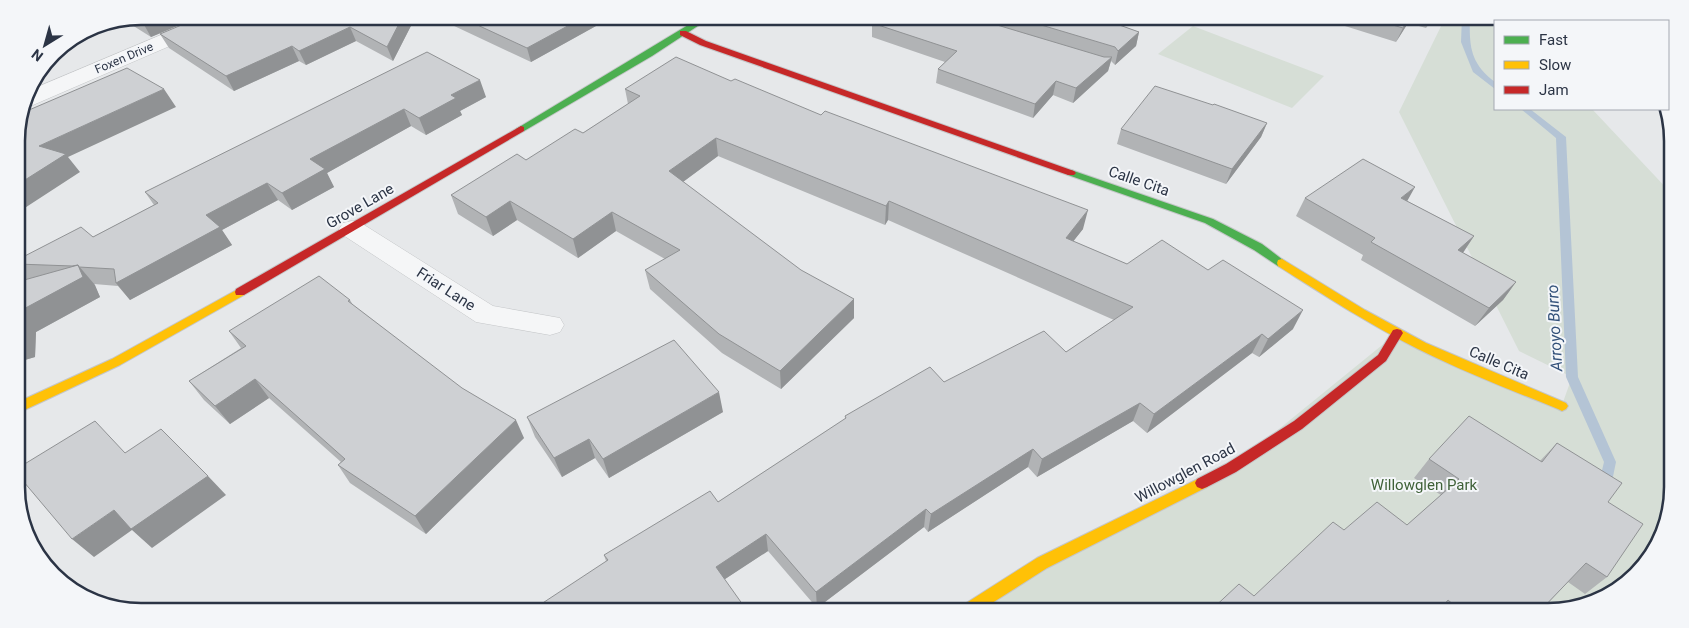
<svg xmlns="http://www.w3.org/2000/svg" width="1689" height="628" font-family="Roboto,sans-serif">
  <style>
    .green { fill: #d6ded6 }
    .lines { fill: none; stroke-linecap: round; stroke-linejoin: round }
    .stream { fill: #b4c4d5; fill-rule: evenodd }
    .street-casing { stroke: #c4c6c8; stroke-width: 1 }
    .fast-casing { stroke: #c4c6c8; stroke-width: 2 }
    .slow-casing { stroke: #c4c6c8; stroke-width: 2 }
    .jam-casing { stroke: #c4c6c8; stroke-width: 2 }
    .street { fill: #f5f6f7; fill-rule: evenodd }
    .fast { fill: #4caf50; fill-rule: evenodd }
    .slow { fill: #ffc107; fill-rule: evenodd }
    .jam { fill: #c62828; fill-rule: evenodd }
    .wall { fill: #b1b3b5 }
    .shaded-wall { fill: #909294 }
    .building { fill: #ced0d3; stroke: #909294 }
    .labels { text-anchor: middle; stroke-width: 4; stroke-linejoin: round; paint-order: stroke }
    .far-street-label { font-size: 12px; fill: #2b3445; stroke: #f4f6f9 }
    .street-label { font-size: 15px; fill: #2b3445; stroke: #f4f6f9 }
    .park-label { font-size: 15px; fill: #3f6138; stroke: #f4f6f9 }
    .water-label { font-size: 16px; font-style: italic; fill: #34527a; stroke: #f4f6f9 }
    .rim { fill: none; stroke: #2b3445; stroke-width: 2.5 }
  </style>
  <rect width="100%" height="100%" fill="#e6e8ea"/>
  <path class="green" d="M1446,16h102l31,5h-84v88h97l79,84 -5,334 -42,59 -68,25 -591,1 266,-144 166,-135 165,72 10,-28 -53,-26 -120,-239z
    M1193,26l131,50 -32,32 -134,-54z"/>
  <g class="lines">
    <path class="stream" d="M1462,16h8c-1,30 0,47 25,66v7l-22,-17 -12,-30z
      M1521,109h9l36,28 12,240 38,85 -6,29 -5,2 -5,-2 -2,-4 6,-25 -38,-85 -10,-239z"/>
    <defs>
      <path id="street" d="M206,16h26l-2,4 -197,85 -9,1 4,-15z
        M352,221l9,2 132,83 67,12 4,7 -4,7 -10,3 -74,-13 -133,-87 -4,-6 4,-6z"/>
      <path id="fast" d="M703,16h10l-61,40 -128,75h-6l-2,-2z
        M1071,170l142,49 49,25 25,19 -5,4 -4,-1 -24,-16 -49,-27 -137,-48 -2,-2z"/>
      <path id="slow" d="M1282,259l83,51 61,33 140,60 2,3 -2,3 -4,2 -4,-2c-47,-19 -94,-37 -140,-60 -48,-24 -94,-54 -140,-83l-1,-3 1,-3z
        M240,288l4,1 1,3 -1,3 -124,70 -102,48v-11l94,-43z
        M1202,477l5,2 2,4 -2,4 -160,81 -69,44h-20l2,-5 77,-49z"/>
      <path id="jam" d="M680,31h6l20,10 368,130 2,2 -2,2h-6l-368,-130 -20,-10z
        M521,126l3,1v4l-280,164h-8l-1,-3 1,-3z
        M1397,329l4,1 2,3 -17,28 -84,68 -66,43 -29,15 -5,2 -5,-2 -2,-4 2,-4 29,-15 68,-43 84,-66 15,-25z"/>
    </defs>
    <use href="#street" class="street-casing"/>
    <use href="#fast" class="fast-casing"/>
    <use href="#slow" class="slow-casing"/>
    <use href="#jam" class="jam-casing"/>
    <use href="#street" class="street"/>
    <use href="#fast" class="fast"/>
    <use href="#slow" class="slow"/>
    <use href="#jam" class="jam"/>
  </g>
  <path class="wall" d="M141,16h60l-50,21 -27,-17z
    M203,16h213l-23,45 -37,-20 -50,24 -7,-4 -65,30 -65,-43 -9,-14z
    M433,16h181l-83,46z
    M809,16h16l-5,4z
    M884,16h210l45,16 -3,14 -21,19 -4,-4 -3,10 -35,32 -20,-8 -20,23 -97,-35 2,-14 7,-7 -73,-25v-14z
    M1313,16h121l-8,12 -18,-5 -12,19z
    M427,52l59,45 -26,14 2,4 -36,20 -15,-9 -84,47 7,14 -42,23 -14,-10 -56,30 10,15 -102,55 -12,-14 -24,-2 6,13 -64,35 -1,25 -17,5 -1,-80 8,-2 -8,-9v-11l76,-23 61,-32 -9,-13z
    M731,81l352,148 -10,12 54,23 166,65 -34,28 -7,-4 -105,80 -14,-12 -96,56 -9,-10 -100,65 -4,-5 -107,81 -49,-57 -43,28 -119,-18 -2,-6 114,-53 127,-83v-3l99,-34 122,-30 48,-32 -226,-100 -3,5 -167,-69 -35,26 171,136 -73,71 -59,-36 -72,-64 -5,-19 20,-11 -49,-28 -38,27 -61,-38 -24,16 -35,-22 -7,-19 132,-62 45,-29 -3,-15z
    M1267,123l-6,14 -35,47 -109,-40 4,-15z
    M1305,198l102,3 67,35 -11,17 53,29 -13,18 -28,26 -114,-66 2,-5 -67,-39z
    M350,300l3,5 171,133 -98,96 -76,-51 -12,-18 3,-3 -72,-64 -39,26 -26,-24 -15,-19 52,-33 -12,-17z
    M723,412l-114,66 -14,-20 -33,19 -27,-40 -8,-20z
    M1557,443l51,59 -1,75 -22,17 -17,-12 -29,30h-330l45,-16 90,-66 63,-5 34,-30 -27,-17 15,-19 111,2z"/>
  <path class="shaded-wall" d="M159,16h42l-50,21 -8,-14z
    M403,16h13l-23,45 -6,-14z
    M586,16h28l-83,46 -4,-14z
    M820,16h5l-5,4z
    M1410,16h1l-3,7 -12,19 7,-14z
    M1433,16h1l-8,12z
    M350,27l6,14 -50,24 -7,-14z
    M1139,32l-3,14 -21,19 3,-14z
    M65,43l1,3 -9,3 1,-2z
    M292,46l7,15 -65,30 -8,-15z
    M1112,57l-4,14 -35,32 3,-15z
    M480,80l6,17 -26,14 2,4 -36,20 -7,-17 32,-23z
    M1056,81l-3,14 -20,23 2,-14z
    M164,89l12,18 -108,50 12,15 -63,41v-28l22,-39z
    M404,109l7,17 -84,47 7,14 -42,23 -10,-17 28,-34z
    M1267,123l-6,14 -35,47 6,-15z
    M716,138l2,18 -46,34 -3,-19z
    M267,183l11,17 -56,30 10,15 -102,55 -14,-17 90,-68z
    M1415,187l-10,18 -4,-7z
    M510,201l7,19 -24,16 -7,-19z
    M889,201l-1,19 -3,5 1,-19z
    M1088,210l-5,19 -22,28 5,-19z
    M612,212l4,19 -38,27 -5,-19z
    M1474,236l-12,18 -4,-4z
    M78,265l17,20 5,12 -64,35 -1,25 -17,5v-50z
    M1516,282l-13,18 -28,26 14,-18z
    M854,299v19l-73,71 -1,-18z
    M1303,310l-10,19 -34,28 9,-18z
    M1262,334l-10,19 -105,80 7,-19z
    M255,379l14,19 -39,26 -15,-18z
    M719,392l4,20 -114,66 -6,-19z
    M1140,403l-7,18 -96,56 5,-18z
    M516,420l8,18 -98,96 -11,-18z
    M589,439l6,19 -33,19 -8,-19z
    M1033,449l-5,18 -100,65 3,-18z
    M208,476l18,19 -74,53 -20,-18 -38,27 -22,-18 42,-29z
    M926,509l-2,18 -107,81 -1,-16z
    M766,534l2,17 -49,32 -3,-16z"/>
  <path class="building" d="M141,16h18l-16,7 -9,-5z
    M203,16h200l-16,31 -37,-20 -51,24 -7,-5 -66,30 -66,-42z
    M458,16h128l-59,32z
    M884,16h83l137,41h8l-36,31 -20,-7 -21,23 -97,-35 19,-18 -85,-28z
    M1011,16h83l45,16 -21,19 -3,-4z
    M1362,16h48l-7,12z
    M427,52l53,28 -29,15 5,3 -37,20 -15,-9 -94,50 15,10 -43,24 -15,-10 -61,32 14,12 -104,56 -2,-14 -35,-2 -1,-2 -6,1 -55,-2v-4l64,-33 12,10 65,-34 -13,-11z
    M676,57l55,24 4,-2 86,36 4,-4 263,99 -22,28 61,26 35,-24 46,30 15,-10 80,50 -35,29 -6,-5 -108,80 -14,-11 -98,56 -9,-10 -102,65 -5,-5 -110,83 -50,-58 -50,33 32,45h-219l79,-52 -4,-5 106,-64 8,11 128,-84 -1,-2 85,-49 14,15 100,-51 22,21 67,-45 -244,-106 -3,5 -170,-68 -47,33 132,99 53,29 -74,72 -61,-37 -74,-64 35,-20 -68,-38 -39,27 -63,-38 -24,16 -35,-22 66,-41 9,6 49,-31 8,4 57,-37 -15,-7z
    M127,68l37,21 -125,57 27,8 -49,31v-53l5,-19z
    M1155,86l58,19 1,-1 53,19 -35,46 -111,-40z
    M1363,159l52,28 -14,11 73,38 -16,14 58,32 -27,26 -118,-66 4,-4 -70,-40z
    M78,265l5,12 -65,35 -1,-30z
    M319,276l31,24 -2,1 114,87 54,32 -101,96 -77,-51 7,-6 -90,-80 -40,27 -26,-25 57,-35 -17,-15z
    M674,340l45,52 -116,67 -14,-20 -35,19 -27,-41z
    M1469,416l73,46 15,-19 65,40 -14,19 35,22 -36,53 -21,-14 -47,49h-77l-14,-12 -10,12h-229l30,-28 15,12 79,-74 11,8 33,-28 30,23 52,-46 -30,-20z
    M95,421l30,32 36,-24 47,47 -77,53 -17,-19 -42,29 -54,-64v-7z"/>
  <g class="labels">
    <g class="far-street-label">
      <text transform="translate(124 58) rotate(-23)" y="4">Foxen Drive</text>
    </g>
    <g class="street-label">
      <text transform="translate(1139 181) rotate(19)" y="5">Calle Cita</text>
      <text transform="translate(360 206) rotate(-30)" y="5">Grove Lane</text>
      <text transform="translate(446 289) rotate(33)" y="5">Friar Lane</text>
      <text transform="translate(1499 363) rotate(23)" y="5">Calle Cita</text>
      <text transform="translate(1185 473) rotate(-28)" y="5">Willowglen Road</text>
    </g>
    <g class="park-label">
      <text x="1424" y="490">Willowglen Park</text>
    </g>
    <g class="water-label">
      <text transform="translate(1554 328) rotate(-93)" y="6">Arroyo Burro</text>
    </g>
  </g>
  <path d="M0 0H1689V628H0ZM141 25H1548A116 116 0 0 1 1664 141V487A116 116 0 0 1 1548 603H141A116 116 0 0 1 25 487V141A116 116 0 0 1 141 25Z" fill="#f4f6f9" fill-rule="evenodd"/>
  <path class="rim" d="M141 25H1548A116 116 0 0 1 1664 141V487A116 116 0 0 1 1548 603H141A116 116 0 0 1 25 487V141A116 116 0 0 1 141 25Z"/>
  <rect x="1494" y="20" width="175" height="90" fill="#f4f6f9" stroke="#a4a8b1"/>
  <rect x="1504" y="36" width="25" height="8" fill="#4caf50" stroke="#a4a8b1"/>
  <text x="1539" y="45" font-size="15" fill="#2b3445">Fast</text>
  <rect x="1504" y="61" width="25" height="8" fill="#ffc107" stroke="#a4a8b1"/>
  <text x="1539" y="70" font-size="15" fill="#2b3445">Slow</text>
  <rect x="1504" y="86" width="25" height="8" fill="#c62828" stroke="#a4a8b1"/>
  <text x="1539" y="95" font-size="15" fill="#2b3445">Jam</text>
  <g transform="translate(45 45) rotate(217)" stroke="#f4f6f9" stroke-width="4" paint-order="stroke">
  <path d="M0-4L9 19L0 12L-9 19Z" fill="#2b3445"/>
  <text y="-8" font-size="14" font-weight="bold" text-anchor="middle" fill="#2b3445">N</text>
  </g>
</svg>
